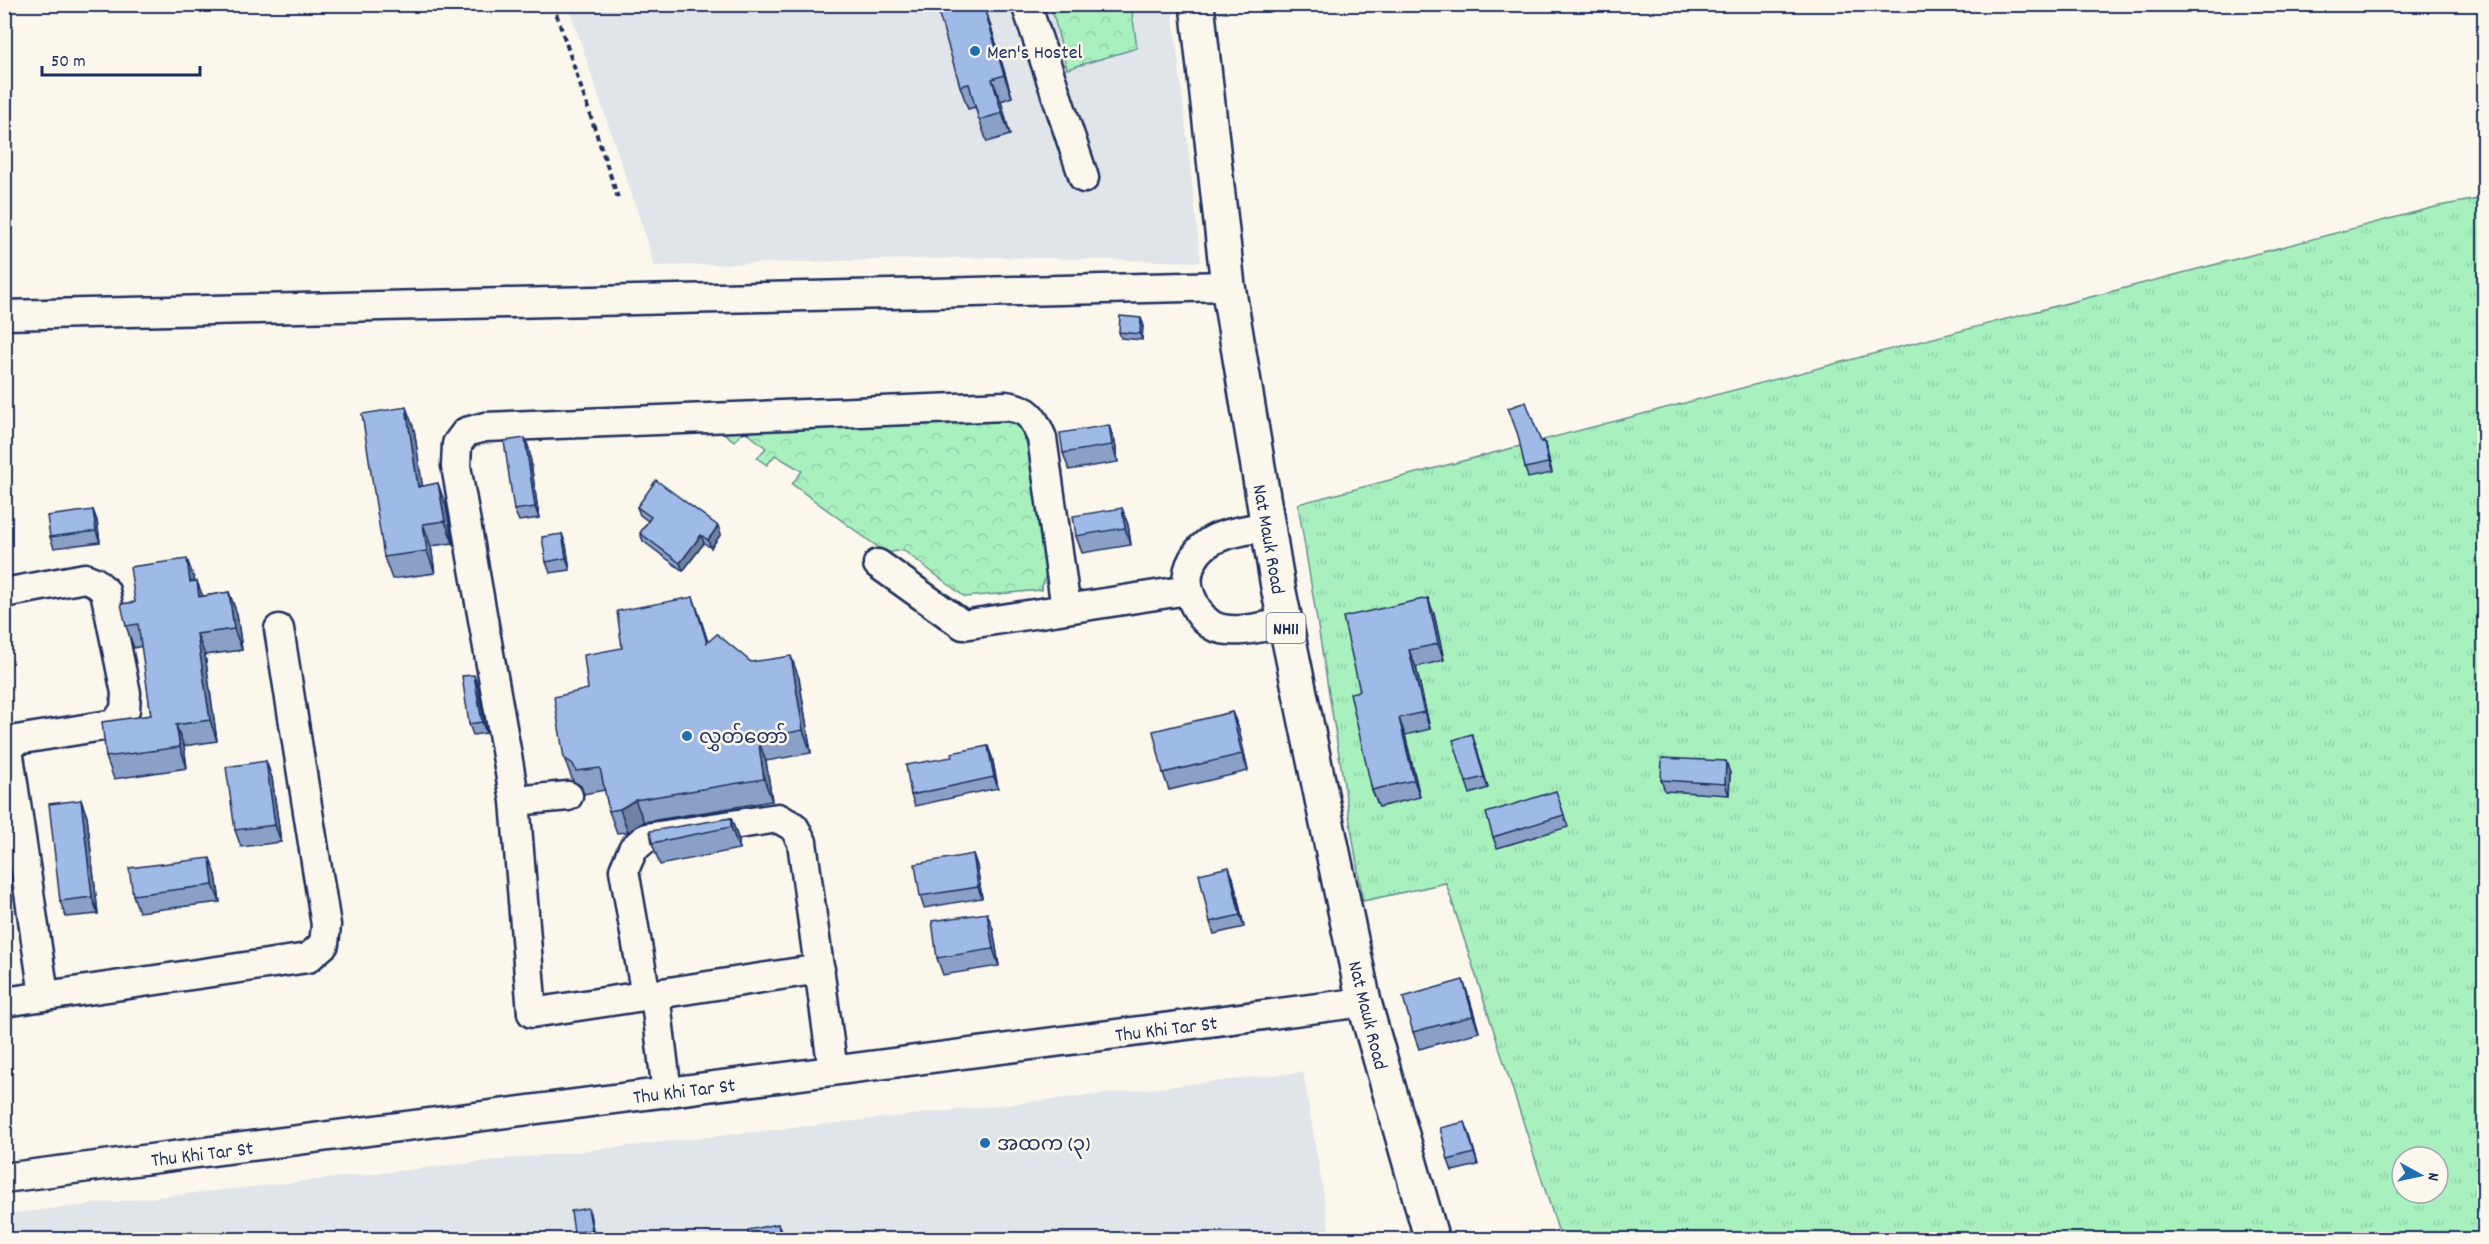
<svg xmlns="http://www.w3.org/2000/svg" width="2489" height="1244" font-family="Dekko,'Noto Sans Myanmar',sans-serif">
  <style>
    .built { fill: #e0e5ea }
    .grass { fill: url(#grass-tufts); stroke: #62908e; stroke-width: 1.5; fill-rule: evenodd }
    .park { fill: url(#park-crowns); stroke: #62908e; stroke-width: 1.5 }
    .lines { fill: none; stroke-linecap: round; stroke-linejoin: round }
    .minor-casing { stroke: #1b2f5e; stroke-width: 33 }
    .highway-casing { stroke: #1b2f5e; stroke-width: 38 }
    .path { stroke: #1b2f5e; stroke-width: 4; stroke-dasharray: 6 4.5; stroke-linecap: butt }
    .minor { stroke: #fbf7ec; stroke-width: 28 }
    .highway { stroke: #fbf7ec; stroke-width: 33 }
    .wall { fill: #8aa0c7; stroke: #1b2f5e; stroke-width: 1.5 }
    .shaded-wall { fill: #7082a2; stroke: #1b2f5e; stroke-width: 1.5 }
    .building { fill: #a0bae7; stroke: #1b2f5e; stroke-width: 1.5 }
    .poi-dot { fill: #1f6fb2; stroke: #fbf7ec; stroke-width: 2 }
    .labels { text-anchor: middle; stroke-width: 5; stroke-linejoin: round; paint-order: stroke }
    .shield { fill: #fbf7ec; stroke: #5e6b89; stroke-width: 1.5 }
    .shield-label { font-size: 18px; font-weight: bold; fill: #1b2f5e }
    .poi-label { font-size: 20px; fill: #1b2f5e; stroke: #fbf7ec; text-anchor: start }
    .street-label { font-size: 20px; fill: #1b2f5e; stroke: #fbf7ec }
  </style>
  <defs>
    <pattern id="grass-tufts" width="24" height="20" patternUnits="userSpaceOnUse" patternTransform="scale(1.5)"><rect width="24" height="20" fill="#a8f1bf"/><path d="M3 7l-1-3M5 7V3M7 7l1-3M15 17l-1-3M17 17v-4M19 17l1-3" fill="none" stroke="#90cfa7"/></pattern>
    <pattern id="park-crowns" width="20" height="18" patternUnits="userSpaceOnUse" patternTransform="scale(1.5)"><rect width="20" height="18" fill="#a8f1bf"/><path d="M2 6a3 3 0 1 1 6 0M12 15a3 3 0 1 1 6 0" fill="none" stroke="#90cfa7"/></pattern>
  </defs>
  <rect width="100%" height="100%" fill="#fbf7ec"/>
  <filter id="ink" filterUnits="userSpaceOnUse"><feTurbulence type="fractalNoise" baseFrequency=".0167" numOctaves="2"/><feDisplacementMap in="SourceGraphic" scale="12" xChannelSelector="R" yChannelSelector="G"/><feConvolveMatrix kernelMatrix="1 2 1 2 8 2 1 2 1" color-interpolation-filters="sRGB"/></filter>
  <g filter="url(#ink)">
    <path class="built" d="M568,5h604l29,257 -203,-5 -344,9 -9,-32z
      M1303,1072l28,167 -1326,1 -1,-26z"/>
    <path class="grass" d="M2484,198v1041h-923l-115,-356 -83,18 -65,-397 1141,-298zM2402,1157h36v36h-36z"/>
    <path class="park" d="M1051,5h80l6,43 -70,21z
      M1007,420l12,4 9,11 18,140 -5,15 -76,7 -62,-47 -17,3 -94,-69 10,-13 -27,-16 -8,10 -10,-7 9,-10 -21,-17 -11,10 -10,-8 1,-6z"/>
    <g class="lines">
      <defs>
        <path id="minor" d="M1026,4l58,174
          M4,315l1224,-29
          M1267,526c-14,3 -30,5 -45,10 -25,8 -42,35 -31,61 4,10 11,23 22,29 21,10 50,0 72,-3
          M878,564l85,61 225,-35
          M4,593l81,-15 10,4 10,9 21,102 -1,17 -10,14 -111,18
          M7,742l37,253
          M515,801l53,-5
          M820,969l-288,44 -17,-212 -59,-335 1,-22 9,-12 19,-5 521,-21c23,3 27,11 36,32l24,171
          M655,994l12,99
          M646,996l-22,-126 9,-21 13,-11 132,-20 16,9 8,15 31,229
          M4,1002l304,-44 16,-14 2,-19 -47,-296
          M4,1178l1360,-176"/>
        <path id="highway" d="M1197,4l31,282 50,301 86,415 68,238"/>
      </defs>
      <use href="#minor" class="minor-casing"/>
      <use href="#highway" class="highway-casing"/>
      <path class="path" d="M553,4l65,194"/>
      <use href="#minor" class="minor"/>
      <use href="#highway" class="highway"/>
    </g>
    <path class="wall" d="M984,4l28,93 -11,4 9,34 -23,7 -12,-35 -7,2 -8,-23z
      M1143,323l-1,17 -21,-2 -2,-6z
      M414,429l8,57 24,20 7,37 -22,3 4,27 -43,6 -8,-22z
      M525,438l4,11 10,69 -20,3 -5,-11z
      M1544,441l3,10 5,22 -24,5 -3,-10 16,-26z
      M1115,442l3,20 -49,8 -6,-17z
      M637,507l84,27 -10,14 -7,-5 -21,28 -40,-30 -3,-8 8,-12 -8,-6z
      M1122,508l6,17 3,20 -49,8 -6,-17z
      M93,510l4,11 3,21 -46,6 -4,-11z
      M562,534l4,11 4,25 -20,3 -4,-11z
      M195,581l8,15 26,-4 8,22 5,36 -37,5 12,86 -33,5 3,22 -73,11 -8,-22 45,-42 -9,-69 -8,2 -8,-22z
      M693,597l15,45 43,20 48,16 12,75 -45,8 6,40 -128,21 -16,10 -11,1 -8,-22 -4,-21 -21,4 -3,-8 -8,-5 -9,-23 24,-69 34,-41z
      M1434,614l10,46 -28,7 14,62 -25,6 15,62 -41,10 -7,-17 -12,-99z
      M478,686l8,47 -13,2 -4,-11z
      M1232,712l7,17 9,42 -79,19 -6,-17z
      M1476,746l12,42 -18,6 -4,-12z
      M992,757l6,31 -83,18 -4,-11z
      M266,761l6,17 9,64 -40,5 -6,-17z
      M1730,773l-1,22 -64,-4 -4,-11z
      M81,800l6,17 11,97 -32,3 -6,-16z
      M1560,803l8,24 -71,21 -4,-11z
      M731,818l8,23v8l-79,16 -8,-22z
      M973,854l4,12 5,32 -58,10 -4,-12z
      M216,875l4,27 -81,10 -6,-17z
      M1233,878l11,49 -30,7 -4,-12z
      M993,929l6,37 -56,9 -6,-17z
      M1469,997l10,35 -60,17 -6,-17z
      M1469,1133l9,32 -26,6 -4,-11z
      M590,1214l4,22 -18,3 -2,-6z"/>
    <path class="shaded-wall" d="M983,4h1l28,93 -8,-22z
      M992,79l9,22 9,34 -8,-22z
      M1141,318l2,5 -1,17 -2,-6z
      M406,407l8,22 12,80 -8,-22z
      M1109,425l6,17 3,20 -6,-17z
      M525,438l4,11 10,69 -4,-11z
      M1544,441l3,10 5,22 -4,-10z
      M438,483l8,23 7,37 -8,-22z
      M1122,508l6,17 3,20 -6,-17z
      M93,510l4,11 3,21 -4,-11z
      M423,524l8,22 4,27 -8,-22z
      M718,526l3,8 -10,14 -3,-8z
      M562,534l4,11 4,25 -4,-12z
      M701,535l3,8 -21,28 -3,-8z
      M187,559l8,22 -5,1z
      M197,581l8,21 -6,-5z
      M229,592l8,22 5,36 -8,-21z
      M693,597l8,23 14,45 -8,-22z
      M1428,598l6,16 10,46 -6,-16z
      M197,634l8,21 12,86 -7,-21z
      M1409,650l7,17 14,62 -6,-17z
      M791,656l8,22 12,75 -8,-23z
      M474,675l4,11 8,47 -4,-11z
      M1232,712l7,17 9,42 -6,-17z
      M1399,718l6,17 15,62 -6,-17z
      M176,725l8,21 3,22 -7,-21z
      M1472,734l4,12 12,42 -4,-11z
      M758,739l8,22 6,40 -8,-22z
      M988,746l4,11 6,31 -4,-11z
      M266,761l6,17 9,64 -6,-17z
      M1726,761l4,12 -1,22 -4,-11z
      M81,800l6,17 11,97 -6,-17z
      M635,800l9,22 -16,10 -8,-23z
      M731,818l8,23v8l-8,-22z
      M973,854l4,12 5,32 -4,-11z
      M210,858l6,17 4,27 -7,-17z
      M1229,867l4,11 11,49 -4,-12z
      M987,913l6,16 6,37 -6,-17z
      M1463,980l6,17 10,35 -6,-16z
      M1465,1122l4,11 9,32 -4,-12z
      M588,1208l2,6 4,22 -2,-6z
      M778,1224l6,15h-3z"/>
    <path class="building" d="M936,4h47l21,71 -12,4 10,34 -23,7 -10,-36 -9,2z
      M1120,316l21,2 -1,16 -21,-2z
      M1526,402l15,40 3,-1 4,22 -23,5 -7,-33 -10,-27z
      M406,407l12,80 20,-4 7,38 -22,3 4,27 -43,6 -22,-143z
      M1109,425l3,20 -49,8 -3,-20z
      M525,438l10,69 -21,3 -10,-69z
      M656,480l62,46 -10,14 -7,-5 -21,28 -40,-30 11,-16 -14,-10z
      M1122,508l3,20 -49,8 -3,-20z
      M93,510l3,21 -46,6 -3,-21z
      M562,534l4,24 -20,4 -4,-25z
      M187,559l3,23 7,-1 2,16 30,-5 5,37 -37,5 13,86 -34,5 4,22 -74,10 -4,-35 49,-7 -13,-91 -12,2 -5,-22 14,-2 -5,-35z
      M693,597l14,46 10,-9 34,28 40,-6 12,74 -45,9 6,40 -129,21 -15,9 -11,2 -9,-43 -24,3 -3,-7 -9,-6 -10,-61 34,-8 -4,-34 38,-7 -5,-37z
      M1428,598l10,46 -29,6 15,62 -25,6 15,62 -42,10 -22,-97 10,-2 -17,-74z
      M474,675l8,47 -13,2 -7,-48z
      M1232,712l10,42 -79,19 -10,-42z
      M1472,734l12,43 -18,5 -13,-42z
      M988,746l6,31 -83,18 -5,-30 46,-8 -1,-4z
      M1662,758l64,3 -1,23 -64,-4z
      M266,761l9,64 -40,5 -9,-63z
      M1556,791l8,24 -71,22 -7,-24z
      M81,800l11,97 -32,4 -11,-97z
      M731,818v9l-79,16 -2,-12z
      M973,854l5,33 -58,9 -5,-32z
      M210,858l3,27 -80,10 -4,-27z
      M1229,867l11,48 -30,7 -11,-48z
      M987,913l6,36 -56,9 -5,-37z
      M1463,980l10,36 -60,16 -10,-35z
      M1465,1122l9,31 -26,7 -8,-32z
      M588,1208l4,22 -18,3 -3,-22z
      M778,1224l3,15h-32l-1,-9z"/>
  </g>
  <g class="poi-dot">
    <circle cx="975" cy="51" r="6"/>
    <circle cx="687" cy="736" r="6"/>
    <circle cx="985" cy="1143" r="6"/>
  </g>
  <g class="labels">
    <rect class="shield" x="1266.5" y="613" width="39" height="30" rx="4.5"/>
    <g class="shield-label">
      <text x="1286" y="634">NH11</text>
    </g>
    <g class="poi-label">
      <text x="987" y="58">Men's Hostel</text>
      <text x="699" y="743">လွှတ်တော်</text>
      <text x="997" y="1150">အထက (၃)</text>
    </g>
    <g class="street-label">
      <text transform="translate(1270 539) rotate(80)" y="7">Nat Mauk Road</text>
      <text transform="translate(1369 1015) rotate(76)" y="7">Nat Mauk Road</text>
      <text transform="translate(1166 1028) rotate(-7)" y="7">Thu Khi Tar St</text>
      <text transform="translate(684 1090) rotate(-7)" y="7">Thu Khi Tar St</text>
      <text transform="translate(202 1153) rotate(-7)" y="7">Thu Khi Tar St</text>
    </g>
  </g>
  <rect width="2489" height="1244" fill="none" stroke="#fbf7ec" stroke-width="24"/>
  <rect x="12" y="12" width="2465" height="1220" fill="none" stroke="#1b2f5e" stroke-width="2" filter="url(#ink)"/>
  <g transform="translate(2420 1175) rotate(98)"><circle r="28" fill="#fbf7ec" stroke="#a1a7b3" stroke-width="1.5"/>
  <path d="M0-4.5L10 22L0 15L-10 22Z" fill="#1f6fb2"/>
  <text y="-9" font-size="16" font-weight="bold" text-anchor="middle" fill="#1b2f5e">N</text>
  </g>
  <path d="M42 66v9h158v-9" fill="none" stroke="#1b2f5e" stroke-width="3"/>
  <text x="51" y="66" font-size="18" fill="#1b2f5e" stroke="#fbf7ec" stroke-width="4.5" paint-order="stroke">50 m</text>
</svg>
